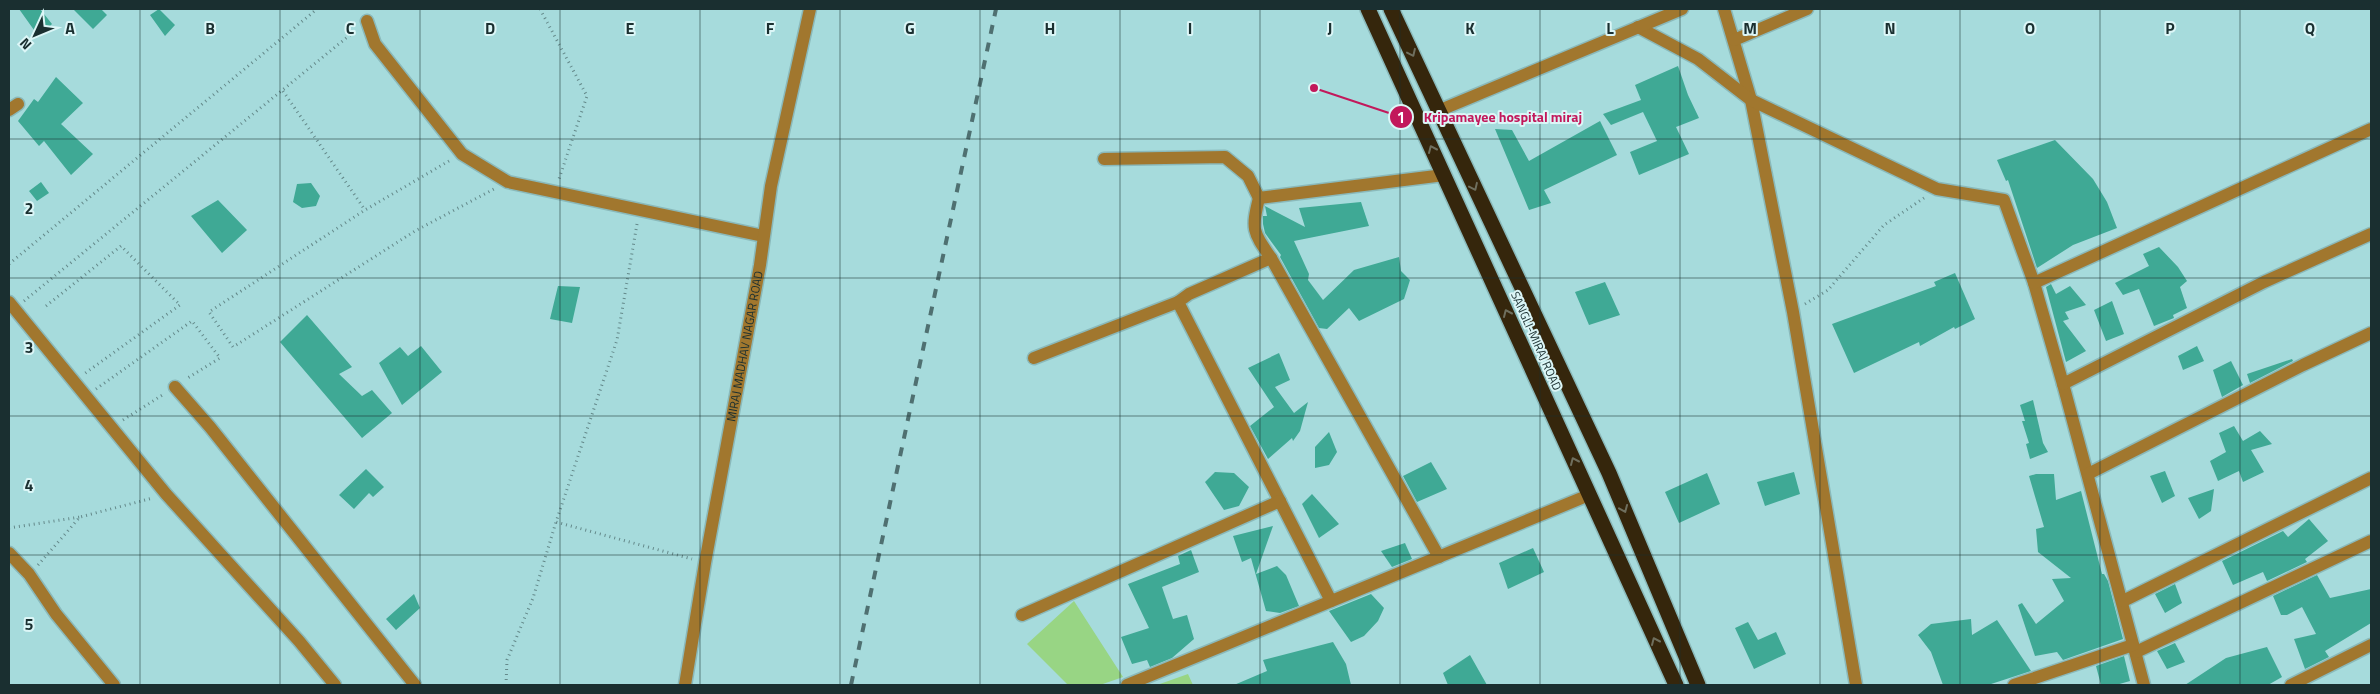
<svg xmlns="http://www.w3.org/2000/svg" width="2380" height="694" font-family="'Titillium Web',sans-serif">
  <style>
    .green { fill: #98d584 }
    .building { fill: #3fa995 }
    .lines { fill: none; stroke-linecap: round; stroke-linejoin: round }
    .minor-casing { stroke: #8ab9ba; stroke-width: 15 }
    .highway-casing { stroke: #8ab9ba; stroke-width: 18 }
    .path { stroke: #64898a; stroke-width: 3; stroke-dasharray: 1 4; stroke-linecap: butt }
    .minor { stroke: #a1772e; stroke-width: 12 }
    .highway { stroke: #35260c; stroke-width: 15 }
    .rail { stroke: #4f7071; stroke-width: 4; stroke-dasharray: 9 9; stroke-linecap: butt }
    .oneway { stroke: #6f6f5e }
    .grid { fill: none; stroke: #1a2f30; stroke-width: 1; stroke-opacity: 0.55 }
    .labels { text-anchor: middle; stroke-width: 4; stroke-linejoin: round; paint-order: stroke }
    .street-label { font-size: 12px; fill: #1a2f30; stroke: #dcf6f7 }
    .grid-label { font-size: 16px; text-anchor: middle; font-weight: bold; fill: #1a2f30; stroke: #dcf6f7; stroke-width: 4; stroke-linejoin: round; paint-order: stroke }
    .leader { fill: none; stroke: #c2185b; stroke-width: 2 }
    .callout-dot { fill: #c2185b; stroke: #dcf6f7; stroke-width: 2 }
    .mark-label { font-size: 15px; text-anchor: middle; font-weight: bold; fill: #fff }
    .callout-label { font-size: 14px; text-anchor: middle; font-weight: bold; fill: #c2185b; stroke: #dcf6f7; stroke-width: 4; stroke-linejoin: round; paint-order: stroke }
  </style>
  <rect width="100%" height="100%" fill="#a6dbdc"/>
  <path class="green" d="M1074,601l49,76 -23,8h-32l-41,-41z
    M1188,674l5,11h-36z"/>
  <path class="building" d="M19,9h21l12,15 -13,13z
    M73,9h28l6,6 -14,14z
    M159,9l16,16 -10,11 -15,-21z
    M1678,66l10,29 11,23 -23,9 13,27 -50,21 -9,-23 27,-11 -14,-29 -32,13 -8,-11 38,-14 -6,-15z
    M56,77l27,26 -22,21 32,30 -22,21 -27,-34 -5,5 -21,-25 16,-22 4,3z
    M1600,121l17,34 -73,35 7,13 -22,7 -34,-81 17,1 17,31z
    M2055,140l38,39 14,23 10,26 -44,17 -36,23 -29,-88 -2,1 -9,-21z
    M41,182l8,11 -12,8 -8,-10z
    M311,183l9,13 -4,10 -14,2 -9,-6 4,-18z
    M218,200l29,30 -25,23 -31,-37z
    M1361,202l8,24 -75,15 15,33 -1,6 15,20 31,-30 45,-13 2,14 9,9 -6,19 -45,22 -10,-13 -22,21 -8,-1 -39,-71 1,-2 -16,-22 -2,-9v-8h4l-2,-10 40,21 -6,-19z
    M2159,247l19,20 9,14 -7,6 7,21 -14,7 1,3 -20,8 -15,-37 -16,6 -8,-12 34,-17 -6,-12z
    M1955,273l20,46 -20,10 -1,-2 -34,19 -1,-4 -65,31 -22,-49 104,-38 -2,-4z
    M1605,282l15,33 -31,10 -14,-33z
    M2051,284l5,10 14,-8 16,19 -21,7 4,7 -6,2 23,30 -20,11 -20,-75z
    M558,286l22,1 -8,36 -22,-4z
    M2112,301l12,33 -18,7 -12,-31z
    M307,315l45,52 -13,7 23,22 10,-6 20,23 -30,25 -82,-96z
    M421,346l21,26 -40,33 -23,-42 21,-16 8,9z
    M2197,346l7,15 -21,9 -5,-14z
    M1279,353l11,27 -15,7 19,26 14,-11 -8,29 -7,10 -1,-3 -24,21 -18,-33 24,-19 -26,-39z
    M2292,359l1,2 -43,22 -3,-9z
    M2231,361l12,24 -21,12 -9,-27z
    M2033,400l10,43 5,9 -18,7 -4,-15 3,-1 -7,-22h3l-5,-16z
    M2234,426l9,15 17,-10 12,13 -21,6 13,22 -21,10 -4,-11 -21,10 -8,-20 16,-9 -7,-19z
    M1329,432l8,20 -8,13 -14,3v-21z
    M1431,462l16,27 -30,13 -14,-26z
    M366,469l18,18 -11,10 -4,-4 -15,16 -15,-14z
    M2165,471l10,25 -13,7 -12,-27z
    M1215,472l19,1 15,14 -10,19 -15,4 -19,-28z
    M1794,472l6,22 -35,12 -8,-24z
    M1707,473l13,31 -41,19 -14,-31z
    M2036,474h18l2,26 25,-9 21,83h2l4,7 15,58 -60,21 -6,-8 -22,4 -17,-51 4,-2 14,21 28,-23 -12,-22 19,-1 -33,-26 -2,-23 8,-2 -15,-51z
    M2214,489l-3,22 -12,8 -11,-21z
    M1312,494l27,30 -20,14 -17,-34z
    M2309,519l19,22 -23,18 2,3 -40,19 -4,-9 -30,13 -11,-24 61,-30 5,6z
    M1273,526l-17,48 21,-8 9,9 13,31 -19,7 -14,-2 -15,-53 -9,4 -9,-26z
    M1405,543l7,16 -20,8 -11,-16z
    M1533,548l11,24 -36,17 -9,-26z
    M1191,550l8,22 -37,15 11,32 14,-4 7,24 -22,19 -22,9 -3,-7 -15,4 -11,-27 28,-9 -21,-44 52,-20 -2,-8z
    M2317,575l13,23 41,-9v34l-46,28 4,6 -24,12 -11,-30 22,-5 -14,-27 -15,8h-6l-8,-19z
    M2175,584l7,19 -17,10 -10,-19z
    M414,594l6,14 -24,22 -10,-11z
    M1371,594l13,14 -6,13 -14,15 -13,6 -22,-31z
    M1971,619l1,16 25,-15 34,51 -43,14h-45l-12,-33 -13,-17 13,-11z
    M1748,622l10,18 18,-8 10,22 -32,15 -19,-41z
    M1333,642l13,22 5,21h-117l33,-14 -4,-11z
    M2175,643l10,19 -18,7 -10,-18z
    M2267,647l15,30 -14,8h-83l41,-27z
    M1470,655l17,30h-39l-5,-12z
    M2124,656l6,25 -14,4h-15l-5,-19z"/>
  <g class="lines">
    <defs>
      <g id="minor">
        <path d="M1724,9l27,91 42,212 63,373"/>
        <path d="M367,21l8,23 87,110 46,28 255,54"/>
        <path d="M1638,27l60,32 53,41 186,89 67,11 30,83 29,101 81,301"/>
        <path d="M1734,40l73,-31"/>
        <path d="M9,110l9,-6"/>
        <path d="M1438,111l244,-102"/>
        <path d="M1104,159l121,-2 23,19 11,22"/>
        <path d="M1271,258l-82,36 -11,8 153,299"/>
        <path d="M2034,283l337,-154"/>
        <path d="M9,302l157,192 133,147 36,44"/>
        <path d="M1034,358l144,-56"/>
        <path d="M2063,384l201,-102 107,-48"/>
        <path d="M175,387l35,40 205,258"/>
        <path d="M2088,474l215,-109 68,-32"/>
        <path d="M9,553l20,21 27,40 58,71"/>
        <path d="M1439,557l-168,-299c-18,-26 -20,-28 -12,-60l185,-23"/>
        <path d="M2123,601l248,-123"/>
        <path d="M1022,615l258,-114"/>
        <path d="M2136,652l235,-111"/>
        <path id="s1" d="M685,685l20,-122 55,-298 11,-79 39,-177"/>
        <path d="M1127,685l462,-190"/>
        <path d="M2014,685l119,-40"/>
        <path d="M2291,685l80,-40"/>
      </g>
      <path id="highway" d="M1368,9l308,676
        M1391,9l218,464 89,212"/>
    </defs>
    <use href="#minor" class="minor-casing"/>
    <use href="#highway" class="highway-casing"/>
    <path class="path" d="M540,9l47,87 -28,83
      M283,91l82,119
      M449,161l-84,49 -156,102 24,35 182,-116 79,-42
      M637,224l-20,116 -61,182 136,37
      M9,264l308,-255
      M24,301l332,-271
      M1805,304l23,-14 56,-65 40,-27
      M46,306l75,-60 59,59 -96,69
      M96,389l96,-68 28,37 -34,21
      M123,420l41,-26
      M9,528l71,-11
      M38,565l42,-48 73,-19
      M506,685l1,-25 26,-62 23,-76"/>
    <use href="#minor" class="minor"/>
    <use href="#highway" class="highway"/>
    <path class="rail" d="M851,685l145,-676"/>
  </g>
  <defs><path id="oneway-chevron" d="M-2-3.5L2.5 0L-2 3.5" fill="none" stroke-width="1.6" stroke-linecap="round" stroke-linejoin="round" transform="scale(1.25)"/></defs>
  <g class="oneway">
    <use href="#oneway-chevron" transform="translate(1412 53) rotate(65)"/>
    <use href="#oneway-chevron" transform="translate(1432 149) rotate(-114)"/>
    <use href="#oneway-chevron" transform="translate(1474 187) rotate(65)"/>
    <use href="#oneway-chevron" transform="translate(1507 313) rotate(-114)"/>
    <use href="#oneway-chevron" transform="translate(1574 461) rotate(-114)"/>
    <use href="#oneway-chevron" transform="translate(1624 509) rotate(67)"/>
    <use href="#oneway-chevron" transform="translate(1655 641) rotate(-114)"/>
  </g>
  <path class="grid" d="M140,9v676M280,9v676M420,9v676M560,9v676M700,9v676M840,9v676M980,9v676M1120,9v676M1260,9v676M1400,9v676M1540,9v676M1680,9v676M1820,9v676M1960,9v676M2100,9v676M2240,9v676M9,139h2362M9,278h2362M9,416h2362M9,555h2362"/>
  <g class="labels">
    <g class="street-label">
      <text transform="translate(1536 341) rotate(66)" y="4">SANGLI-MIRAJ ROAD</text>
      <text dy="4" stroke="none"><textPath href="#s1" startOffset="344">MIRAJ MADHAV NAGAR ROAD</textPath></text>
    </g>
  </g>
  <g class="grid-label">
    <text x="70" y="34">A</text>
    <text x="210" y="34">B</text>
    <text x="350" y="34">C</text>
    <text x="490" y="34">D</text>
    <text x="630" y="34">E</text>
    <text x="770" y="34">F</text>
    <text x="910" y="34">G</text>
    <text x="1050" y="34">H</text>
    <text x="1190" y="34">I</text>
    <text x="1330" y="34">J</text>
    <text x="1470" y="34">K</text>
    <text x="1610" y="34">L</text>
    <text x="1750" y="34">M</text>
    <text x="1890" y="34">N</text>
    <text x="2030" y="34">O</text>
    <text x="2170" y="34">P</text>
    <text x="2310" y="34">Q</text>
    <text x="29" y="214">2</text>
    <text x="29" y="353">3</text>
    <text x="29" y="491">4</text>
    <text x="29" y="630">5</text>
  </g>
  <path class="leader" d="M1314 88L1401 117"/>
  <g class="callout-dot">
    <circle cx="1314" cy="88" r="5"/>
    <circle cx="1401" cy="117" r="12"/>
  </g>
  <g class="mark-label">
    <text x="1401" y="123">1</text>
  </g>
  <g class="callout-label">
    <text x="1503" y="122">Kripamayee hospital miraj</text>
  </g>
  <rect width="2380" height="694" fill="none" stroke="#1a2f30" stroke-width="20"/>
  <g transform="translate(35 35) rotate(226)" stroke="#dcf6f7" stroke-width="4" paint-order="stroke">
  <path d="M0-4L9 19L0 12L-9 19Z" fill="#1a2f30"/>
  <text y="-8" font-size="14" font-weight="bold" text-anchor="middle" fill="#1a2f30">N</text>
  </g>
</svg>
